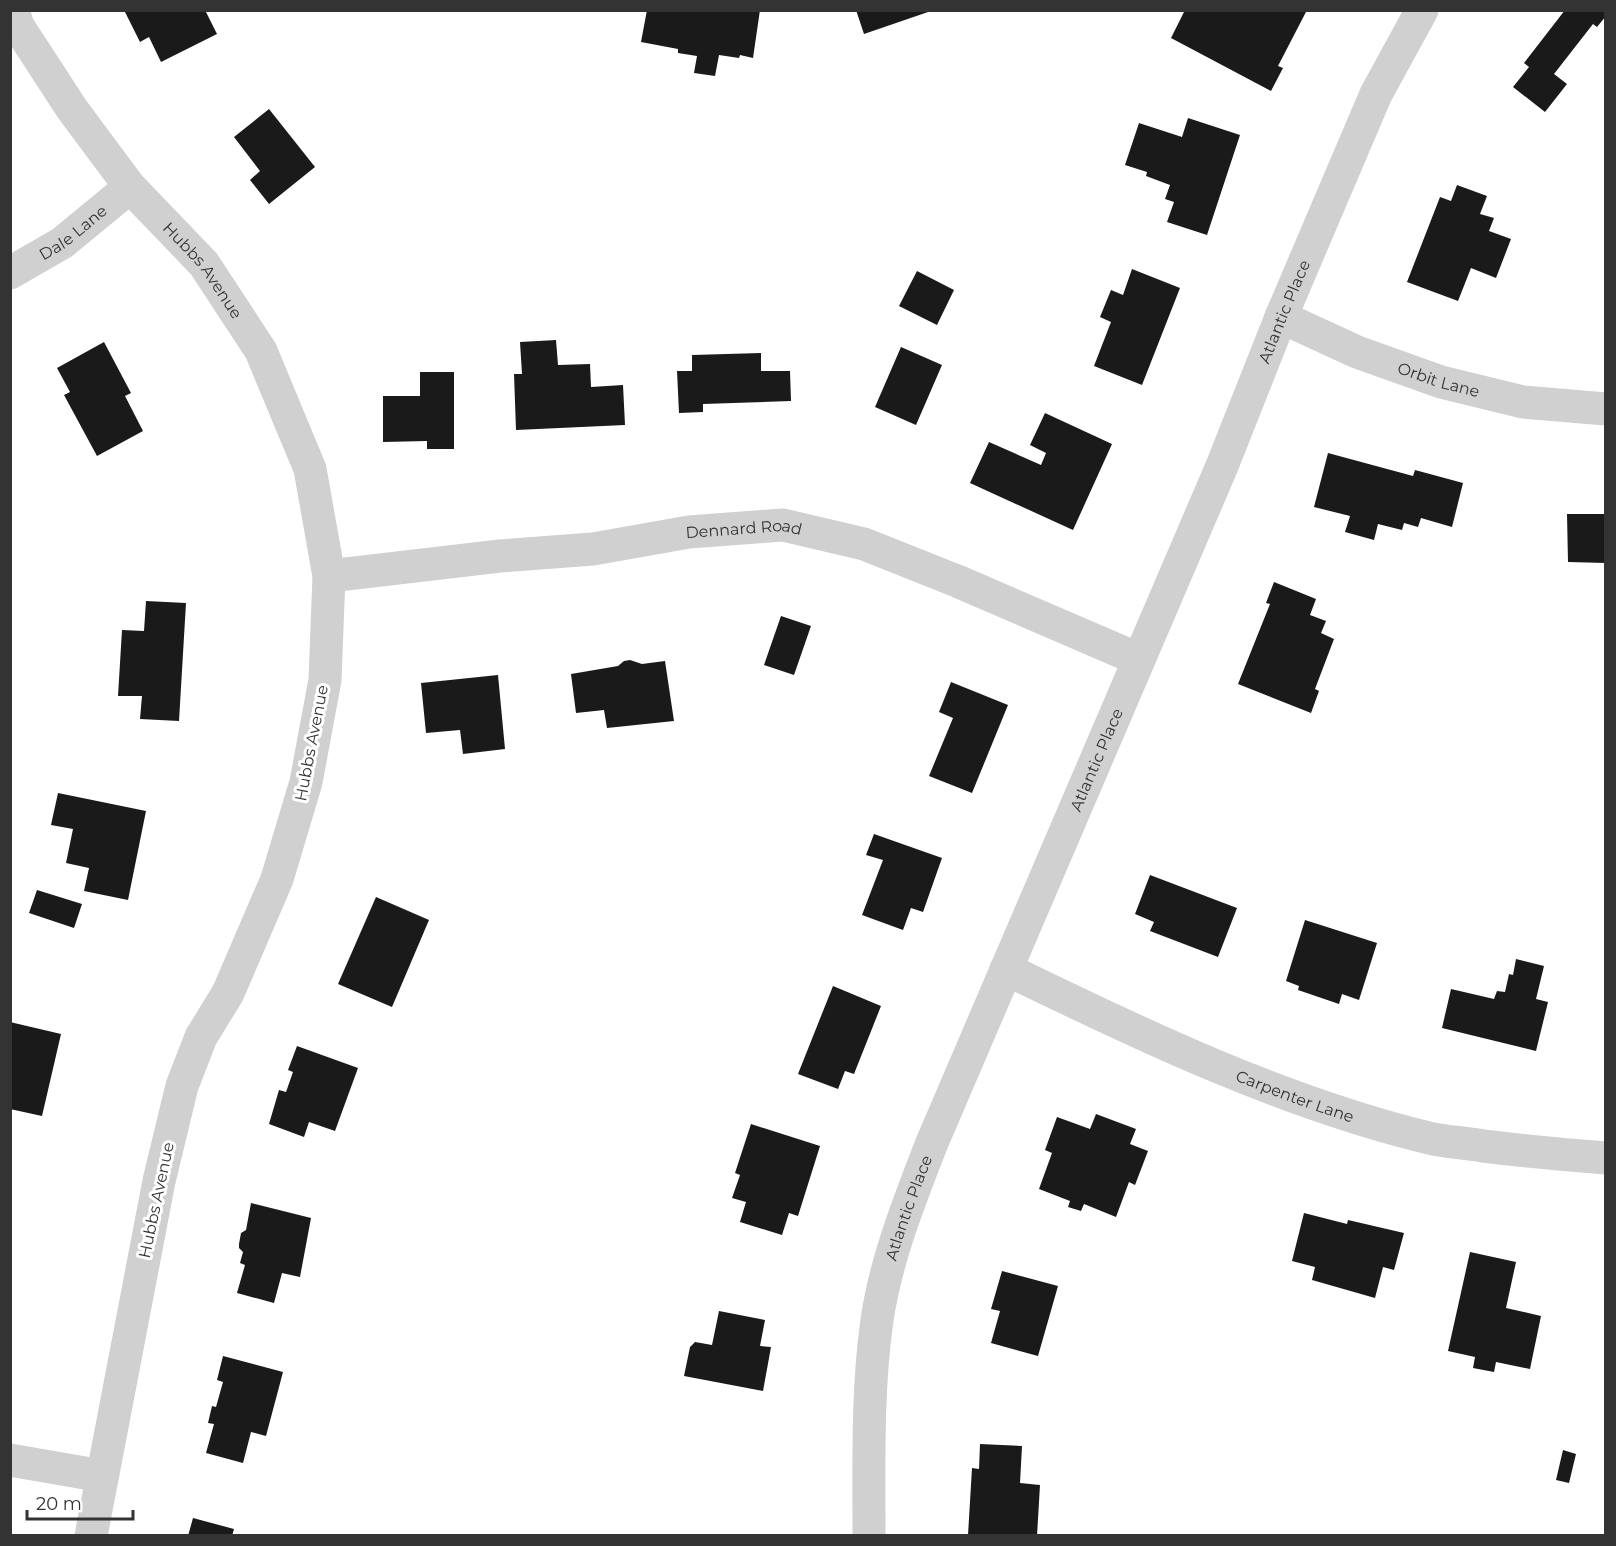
<svg xmlns="http://www.w3.org/2000/svg" width="1616" height="1546" font-family="Montserrat,sans-serif">
  <style>
    .building { fill: #1a1a1a }
    .lines { fill: none; stroke-linecap: round; stroke-linejoin: round }
    .minor { stroke: #d0d0d0; stroke-width: 33 }
    .labels { text-anchor: middle; stroke-width: 6; stroke-linejoin: round; paint-order: stroke }
    .street-label { font-size: 16px; fill: #333; stroke: #fff }
  </style>
  <rect width="100%" height="100%" fill="#fff"/>
  <path class="building" d="M124,10h81l12,24 -56,28 -12,-25 -9,5z
    M647,10h113l-7,48 -13,-3 -1,3 -20,-3 -4,21 -21,-3 3,-17 -19,-3v-4l-37,-7z
    M856,10h75v1l-67,23z
    M1185,10h122l-29,56 5,2 -12,23 -100,-53z
    M1565,10h41v6l-9,11 -4,-3 -39,50 13,10 -22,28 -32,-25 16,-20 -5,-4z
    M269,109l46,58 -46,37 -19,-24 10,-9 -26,-34z
    M1188,118l52,17 -33,100 -40,-13 7,-20 -9,-3 5,-14 -24,-9 1,-4 -22,-7 14,-42 43,14z
    M1457,185l30,11 -7,18 14,4 -5,13 22,8 -15,39 -25,-10 -13,33 -51,-19 33,-85 11,4z
    M1132,269l48,19 -38,97 -48,-19 17,-44 -11,-5 11,-27 12,5z
    M917,271l37,19 -17,35 -38,-19z
    M556,340l2,25 32,-1 1,23 32,-2 2,40 -109,5 -2,-56h8l-2,-32z
    M104,342l27,51 -6,3 18,35 -46,25 -33,-61 6,-3 -13,-24z
    M901,347l41,18 -26,60 -41,-18z
    M761,353v18h29l1,30 -88,3v8l-24,1 -2,-42h15v-16z
    M420,372h34v77h-27v-8l-44,1v-46h37z
    M1045,413l67,31 -39,86 -103,-47 19,-41 52,23 5,-12 -16,-8z
    M1328,453l85,23 2,-6 48,13 -11,44 -31,-9 -3,9 -14,-4 -2,7 -24,-6 -4,16 -29,-8 5,-16 -36,-9z
    M1567,514h39v49l-38,-1z
    M1274,582l42,17 -6,16 16,6 -5,12 13,6 -19,50 4,2 -8,22 -73,-29 32,-80 -4,-1z
    M146,601l40,2 -7,118 -39,-2 2,-23h-24l4,-66 22,1z
    M781,616l30,10 -17,49 -30,-10z
    M630,660l12,4 23,-3 9,60 -67,7 -3,-18 -28,3 -5,-39 47,-8 6,-5z
    M498,675l7,74 -42,5 -3,-24 -34,3 -5,-50z
    M951,682l57,23 -36,88 -43,-17 24,-58 -14,-6z
    M58,793l88,18 -18,89 -44,-9 5,-23 -23,-5 7,-34 -22,-4z
    M874,834l68,24 -19,54 -12,-4 -8,22 -41,-15 21,-55 -17,-5z
    M1150,875l87,33 -19,49 -68,-26 4,-9 -19,-8z
    M37,890l45,14 -8,24 -45,-15z
    M376,897l53,23 -37,87 -54,-23z
    M1305,920l72,23 -18,57 -17,-6 -3,10 -41,-14 1,-4 -13,-5z
    M1516,959l28,7 -8,33 12,3 -12,49 -94,-23 9,-39 43,10 3,-8 8,1 4,-18 4,1z
    M833,986l48,20 -27,68 -9,-3 -7,18 -40,-15z
    M10,1022l51,12 -19,82 -32,-7z
    M297,1046l61,22 -23,63 -26,-9 -5,15 -35,-13 10,-34 7,2 7,-20 -5,-2z
    M1096,1114l40,15 -6,15 18,7 -13,34 -6,-3 -13,35 -32,-13 -3,7 -13,-4 2,-6 -31,-12 13,-36 -7,-3 12,-33 33,12z
    M751,1124l69,22 -22,70 -9,-3 -7,22 -42,-13 6,-20 -14,-4 8,-23 -5,-2z
    M251,1203l60,15 -11,59 -18,-4 -8,30 -37,-10 8,-28 -5,-2 3,-11 -4,-4v-4l2,-11 5,-3z
    M1304,1213l43,11 1,-4 56,13 -10,37 -11,-3 -8,31 -63,-18 3,-13 -23,-6z
    M1470,1252l46,10 -10,46 35,8 -11,53 -34,-7 -2,10 -21,-4 2,-11 -27,-6z
    M1002,1271l56,15 -20,70 -47,-13 9,-32 -9,-2z
    M719,1311l46,9 -5,26 11,1 -8,44 -79,-15 6,-29 5,-5 17,3z
    M223,1356l60,16 -17,64 -15,-4 -8,31 -37,-10 8,-29 -6,-1 4,-17 4,1 7,-25 -6,-2z
    M980,1444l42,2 -2,37 20,2 -3,51 -69,-1 4,-67 7,1z
    M1563,1450l13,4 -7,29 -13,-3z
    M193,1518l41,11 -2,7h-44z"/>
  <g class="lines">
    <g class="minor">
      <path id="s1" d="M13,10l5,16 54,83 58,78 74,77 57,87 49,118 19,107 -4,104 -19,102 -29,97 -49,114 -27,44 -19,49 -23,95 -68,355"/>
      <path id="s2" d="M10,273l52,-30 68,-56"/>
      <path id="s3" d="M1281,317l76,35 84,30 82,20 83,7"/>
      <path id="s4" d="M329,576l171,-20 93,-7 96,-17 94,-7 81,19 93,37 181,78"/>
      <path id="s5" d="M1006,969c135,66 280,135 427,170 16,3 34,4 50,7 41,5 81,9 123,12"/>
      <path d="M10,1460l92,16"/>
      <path id="s6" d="M869,1536c0,-72 -2,-145 8,-216 9,-61 32,-118 54,-175l291,-679 59,-149 95,-223 46,-84"/>
    </g>
  </g>
  <g class="labels">
    <g class="street-label">
      <text dy="6" stroke="none"><textPath href="#s2" startOffset="75">Dale Lane</textPath></text>
      <text dy="6" stroke="none"><textPath href="#s1" startOffset="324">Hubbs Avenue</textPath></text>
      <text dy="6" stroke="none"><textPath href="#s6" startOffset="1305">Atlantic Place</textPath></text>
      <text dy="6" stroke="none"><textPath href="#s3" startOffset="170">Orbit Lane</textPath></text>
      <text dy="6" stroke="none"><textPath href="#s4" startOffset="418">Dennard Road</textPath></text>
      <text transform="translate(311 743) rotate(-79)" y="6">Hubbs Avenue</text>
      <text dy="6" stroke="none"><textPath href="#s6" startOffset="819">Atlantic Place</textPath></text>
      <text dy="6" stroke="none"><textPath href="#s5" startOffset="316">Carpenter Lane</textPath></text>
      <text transform="translate(156 1200) rotate(-78)" y="6">Hubbs Avenue</text>
      <text dy="6" stroke="none"><textPath href="#s6" startOffset="333">Atlantic Place</textPath></text>
    </g>
  </g>
  <rect width="1616" height="1546" fill="none" stroke="#333333" stroke-width="24"/>
  <path d="M27 1510v9h106v-9" fill="none" stroke="#333333" stroke-width="3"/>
  <text x="36" y="1510" font-size="18" fill="#333333" stroke="#ffffff" stroke-width="4.5" paint-order="stroke">20 m</text>
</svg>
